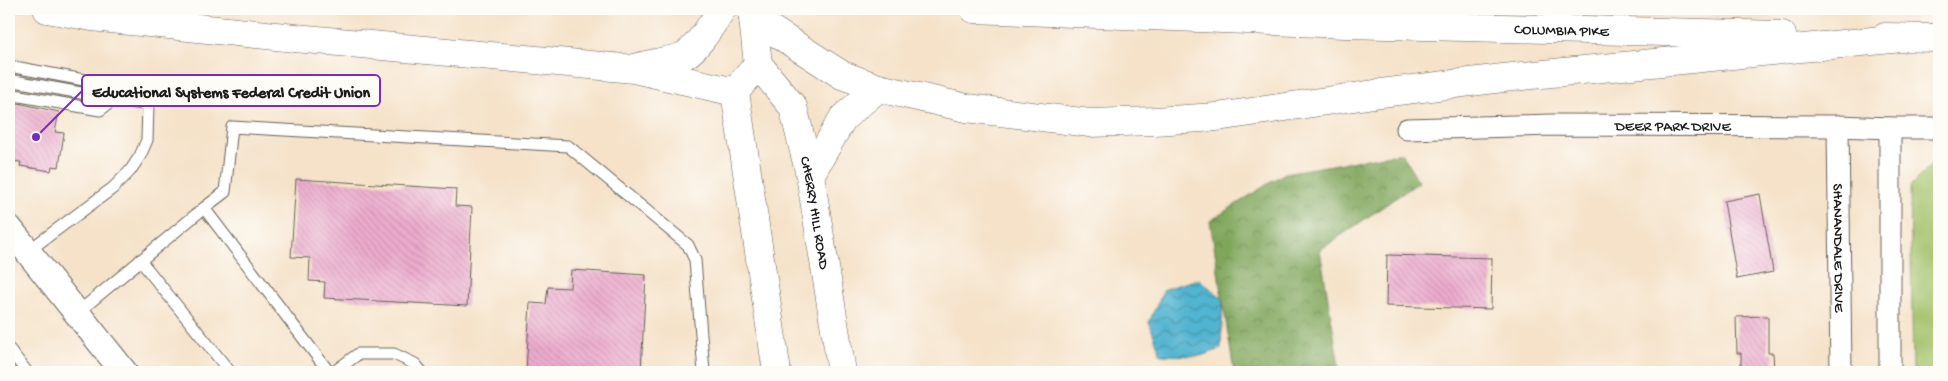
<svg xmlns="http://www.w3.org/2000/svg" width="1948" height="381" font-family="'Gochi Hand',sans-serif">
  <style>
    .forest { fill: url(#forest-crowns); stroke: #4e613c }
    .park { fill: #a1bf67; stroke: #5e6e42 }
    .water { fill: url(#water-waves); stroke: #366876 }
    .building { fill: url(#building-back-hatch) }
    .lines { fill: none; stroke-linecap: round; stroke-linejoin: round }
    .service-casing { stroke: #686159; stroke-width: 13 }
    .minor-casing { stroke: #686159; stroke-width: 23 }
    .tertiary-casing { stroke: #686159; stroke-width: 28 }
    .primary-casing { stroke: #686159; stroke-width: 29 }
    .trunk-casing { stroke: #686159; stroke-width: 29 }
    .service { stroke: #fff; stroke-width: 11 }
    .minor { stroke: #fff; stroke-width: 21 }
    .tertiary { stroke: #fff; stroke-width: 26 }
    .primary { stroke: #fff; stroke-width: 28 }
    .trunk { stroke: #fff; stroke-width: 28 }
    .labels { text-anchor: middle; stroke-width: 4; stroke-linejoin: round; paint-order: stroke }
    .street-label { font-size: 15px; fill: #1c1c1c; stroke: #fdfcf7 }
    .leader { fill: none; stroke: #7b2cbf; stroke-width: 2 }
    .callout-dot { fill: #7b2cbf; stroke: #fdfcf7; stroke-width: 2 }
    .callout { fill: #fdfcf7; stroke: #7b2cbf; stroke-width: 2 }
    .callout-label { font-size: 16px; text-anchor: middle; font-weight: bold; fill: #1c1c1c }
  </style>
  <defs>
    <pattern id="forest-crowns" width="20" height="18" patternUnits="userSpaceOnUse" patternTransform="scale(1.25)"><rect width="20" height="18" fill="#80a65c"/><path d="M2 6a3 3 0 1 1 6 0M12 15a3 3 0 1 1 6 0" fill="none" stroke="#68864b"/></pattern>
    <pattern id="water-waves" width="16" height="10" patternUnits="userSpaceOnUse" patternTransform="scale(1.25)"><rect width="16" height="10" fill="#51b4d0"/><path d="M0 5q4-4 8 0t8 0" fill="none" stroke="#4292a8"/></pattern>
    <pattern id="building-back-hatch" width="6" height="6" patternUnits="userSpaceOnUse" patternTransform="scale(1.25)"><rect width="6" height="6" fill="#ecabcd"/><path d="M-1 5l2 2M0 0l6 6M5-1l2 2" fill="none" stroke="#ca93af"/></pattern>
  </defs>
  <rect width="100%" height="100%" fill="#fdfcf7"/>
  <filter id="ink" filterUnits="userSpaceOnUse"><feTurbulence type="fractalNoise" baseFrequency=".02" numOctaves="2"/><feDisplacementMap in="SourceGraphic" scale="10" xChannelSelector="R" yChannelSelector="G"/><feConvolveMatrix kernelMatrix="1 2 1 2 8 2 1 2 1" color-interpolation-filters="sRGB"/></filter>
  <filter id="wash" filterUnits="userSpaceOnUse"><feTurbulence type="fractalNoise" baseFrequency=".0096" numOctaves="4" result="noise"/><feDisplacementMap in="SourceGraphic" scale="20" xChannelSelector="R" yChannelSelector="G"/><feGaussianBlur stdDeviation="1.12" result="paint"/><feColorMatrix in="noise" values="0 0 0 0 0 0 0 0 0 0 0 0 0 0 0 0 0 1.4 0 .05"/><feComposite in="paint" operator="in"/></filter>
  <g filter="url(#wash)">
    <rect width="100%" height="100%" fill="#f5e2c9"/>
    <path class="forest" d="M1402,153l17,29 -99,68 20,122h-106l-24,-151 75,-48z"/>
    <path class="park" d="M1939,157v215h-26l-3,-186z"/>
    <path class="water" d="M1199,279l24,20 -2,50 -21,7 -39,-1 -12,-33 15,-33z"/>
    <g id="blocks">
      <path class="building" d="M18,103l41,9 -4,20 9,1 -5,34 -7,-1 -1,5 -31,-5 1,-4 -12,-1 2,-21h-2v-36l8,1z
        M296,179l160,10 -1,17 17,1 -5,99 -143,-8 1,-16 -16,-1 1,-23 -19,-1z
        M1760,194l13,78 -36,7 -13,-78z
        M1387,255l105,3 -1,51 -105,-3z
        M571,270l75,5 -5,97h-115l4,-69 16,1 2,-17 22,1z
        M1768,316v37h5l1,19h-33v-19h-4l-1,-36z"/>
    </g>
  </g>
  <g filter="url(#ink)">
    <use href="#blocks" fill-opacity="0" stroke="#686159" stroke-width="1"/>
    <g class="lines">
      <defs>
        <path id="service" d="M9,66l91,17 15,16 -15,11 -91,-16
          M9,80l139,25 -1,35 -7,16 -10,15 -17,17 -85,63
          M204,208l21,-16 7,-65 336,19 120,99 7,15 9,112
          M140,260l90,112
          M77,313l127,-105 125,164
          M9,349l18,23
          M334,372l24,-18h36l21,10 7,8"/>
        <g id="minor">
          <path id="s1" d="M1838,126l3,246"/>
          <path id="s2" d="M1407,129l145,-4 286,1 52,2h49"/>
          <path d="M1890,372v-244"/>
        </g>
        <path id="tertiary" d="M9,228l115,144"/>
        <g id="primary">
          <path id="s3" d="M752,9l6,55 35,43 17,68 32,197"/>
          <path d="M758,64l-23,28 42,280"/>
        </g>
        <g id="trunk">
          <path d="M47,9l45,8 203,21 339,31 101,23"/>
          <path id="s4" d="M974,9l371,15 437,11"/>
          <path d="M753,18l89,57 36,13 89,20 123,15 64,-2 63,-4 164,-24 122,-15 399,-40"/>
          <path d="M1885,37l54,1"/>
          <path d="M638,67c14,-4 30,-6 43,-10 15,-5 32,-35 41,-48"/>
          <path d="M810,175l33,-57 35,-30"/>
        </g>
      </defs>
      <use href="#service" class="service-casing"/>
      <use href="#minor" class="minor-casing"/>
      <use href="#tertiary" class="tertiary-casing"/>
      <use href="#primary" class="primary-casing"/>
      <use href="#trunk" class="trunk-casing"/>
      <use href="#service" class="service"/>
      <use href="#minor" class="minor"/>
      <use href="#tertiary" class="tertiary"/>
      <use href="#primary" class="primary"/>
      <use href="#trunk" class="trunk"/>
    </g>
  </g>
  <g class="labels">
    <g class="street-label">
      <text dy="5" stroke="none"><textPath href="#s4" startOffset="588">COLUMBIA PIKE</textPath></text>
      <text dy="5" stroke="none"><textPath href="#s2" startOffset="266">DEER PARK DRIVE</textPath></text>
      <text dy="5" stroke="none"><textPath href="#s3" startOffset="219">CHERRY HILL ROAD</textPath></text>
      <text dy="5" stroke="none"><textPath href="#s1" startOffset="122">SHANANDALE DRIVE</textPath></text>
    </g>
  </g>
  <path class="leader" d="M36 137L82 91"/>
  <circle class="callout-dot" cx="36" cy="137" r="5"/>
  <rect class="callout" x="82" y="75" width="298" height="31" rx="5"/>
  <g class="callout-label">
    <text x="231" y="97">Educational Systems Federal Credit Union</text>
  </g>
  <rect width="1948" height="381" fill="none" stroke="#fdfcf7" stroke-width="30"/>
</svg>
